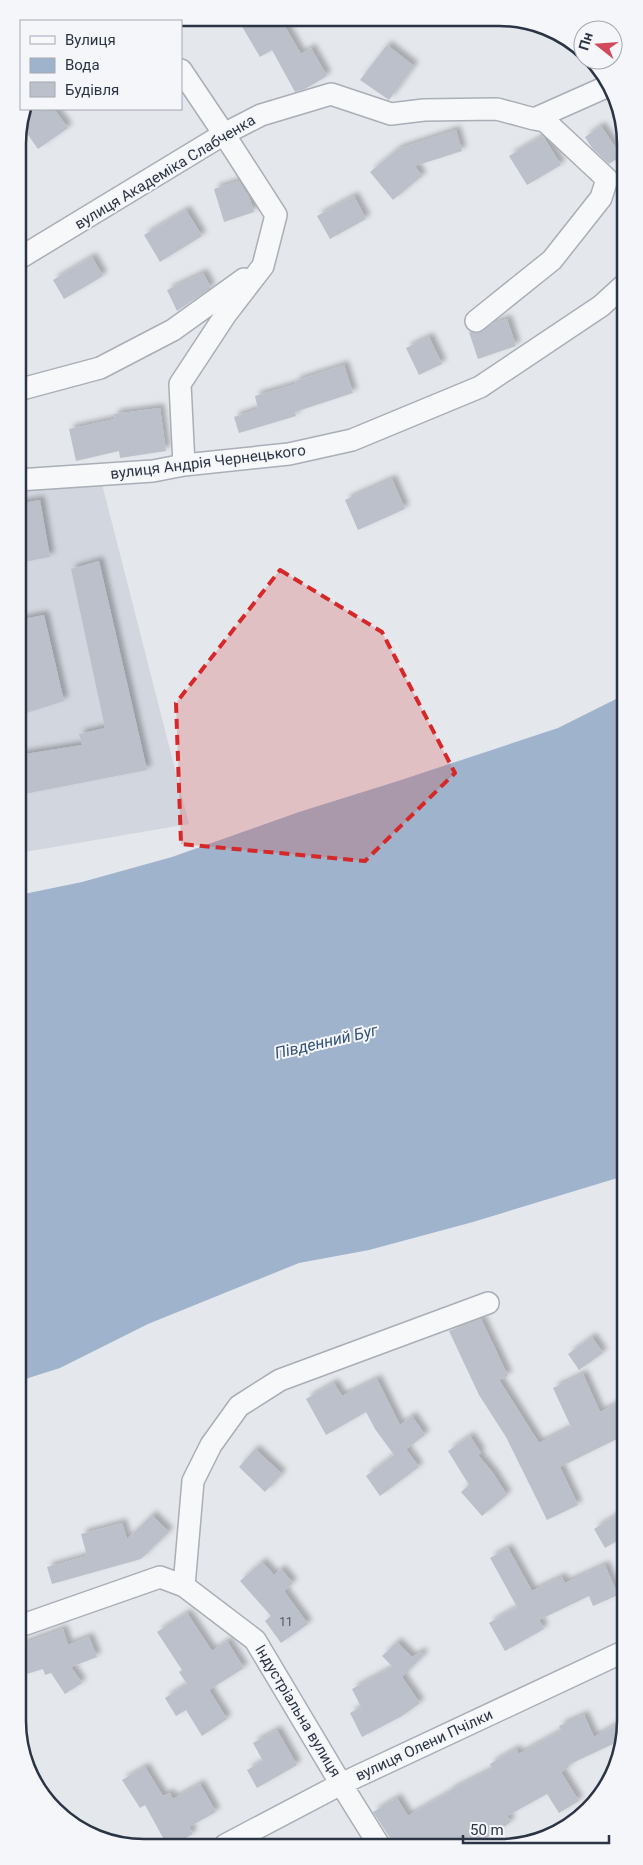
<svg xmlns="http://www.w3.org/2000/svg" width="643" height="1865" font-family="Roboto,sans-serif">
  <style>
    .built { fill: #d2d6de }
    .water { fill: #9fb4cc }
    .building { fill: #bbc0ca; filter: url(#shadow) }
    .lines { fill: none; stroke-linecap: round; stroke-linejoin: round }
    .minor-casing { stroke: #a9aeb7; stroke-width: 24 }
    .minor { stroke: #f7f8fa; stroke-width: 21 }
    .marked { fill: #d62828; fill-opacity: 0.2; stroke: #d62828; stroke-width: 4; stroke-dasharray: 10 6; stroke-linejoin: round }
    .labels { text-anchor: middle; stroke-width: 4; stroke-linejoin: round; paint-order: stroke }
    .number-label { font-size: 12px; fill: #4f5766 }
    .street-label { font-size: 15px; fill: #2b3445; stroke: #f4f6f9 }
    .water-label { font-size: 16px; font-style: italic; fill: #34527a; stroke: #f4f6f9 }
    .rim { fill: none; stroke: #2b3445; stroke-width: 2.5 }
  </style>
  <defs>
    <filter id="shadow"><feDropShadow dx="4.5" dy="-4.5" stdDeviation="2.5" flood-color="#0004"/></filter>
  </defs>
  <rect width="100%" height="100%" fill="#e4e7ec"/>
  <path class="built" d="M101,480l88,344 -170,29 -1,-366z"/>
  <path class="water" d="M624,695v481l-151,46 -104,28 -70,13 -151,61 -88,44 -41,13v-486l63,-13 90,-25 127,-45 99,-31 160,-53z"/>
  <path class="building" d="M237,18h43l21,36 10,-6 16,28 -22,13 -10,3 -23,-42 -12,7z
    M387,45l27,21 -25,34 -29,-20z
    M36,109h18l14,19 -30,21 -17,-24 1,-6z
    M601,126l20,30 -12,8 -17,-16 -7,-11z
    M456,130l6,21 -47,15 7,10 -29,24 -23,-28 28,-23z
    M543,136l18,29 -34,20 -18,-29z
    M239,181l10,16 5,15 -30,10 -10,-33z
    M354,196l12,23 -36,20 -13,-23z
    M186,210l16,26 -42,26 -16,-27z
    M92,257l11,19 -39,23 -11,-19z
    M203,273l8,15 -34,23 -10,-21z
    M507,319l9,27 -38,13 -9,-27 9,1 14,-9z
    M429,337l13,27 -23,11 -13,-27z
    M344,365l9,28 -58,19 1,4 -57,17 -5,-16 24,-8 -3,-13 41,-12 -1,-3z
    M160,408l6,43 -46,7 -1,-7 -43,10 -7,-32 46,-10 -1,-5z
    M392,479l13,30 -47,21 -13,-30z
    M40,500l10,57 -32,6v-59z
    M99,561l48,209 -128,25v-40l63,-10 -3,-11 26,-6 -34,-159z
    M44,615l20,86 -41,13 -4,-20 -1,-74z
    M481,1319l27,57 -9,4 40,63 32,-16 -18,-39 30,-14 17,38 25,-12v35l-65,32 18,38 -31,15 -41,-83 -27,-42 -30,-64z
    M592,1337l11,16 -24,17 -11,-16z
    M377,1379l23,46 12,-9 13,19 -19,14 13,18 -39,29 -14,-20 28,-21 -19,-26 -9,-17 -40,23 -20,-36 28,-16 8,13z
    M470,1436l11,17 -3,2 15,18 14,22 -25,21 -21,-24 8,-7 -21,-34z
    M255,1449l27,25 -17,18 -26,-25z
    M625,1510v26l-20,12 -11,-19z
    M152,1515l17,17 -28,27 -89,25 -5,-17 40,-11 -6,-22 41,-11 5,16z
    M508,1548l24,43 30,-14 3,6 40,-18 13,30 -25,11 -4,-10 -50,24 5,9 -39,22 -16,-28 28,-16 -27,-49z
    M262,1562l12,13 7,-6 12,14 -9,8 24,33 -27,19 -16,-22 6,-5 -31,-35z
    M187,1613l25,38 15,-10 17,27 -35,22 18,29 -25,17 -16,-26 -10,6 -11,-18 22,-14 -8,-12 3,-2 -25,-38z
    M63,1629l5,16 21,-8 8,20 -26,10 11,16 -17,11 -14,-21 -6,2 -2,-6 -23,7v-31z
    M397,1642l15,15 9,-5 3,3 -22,22 18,26 -18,13 -40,21 -12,-24 11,-6 -9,-18 41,-22 -11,-11z
    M584,1715l10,22 31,-17v9l-6,27 -6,-12 -45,21 1,2 -8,5 18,29 -20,12 -12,-19 -40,22 4,6 -32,21 -2,-5 -15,7h-71l-1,-7 -17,-26 24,-14 11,18 42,-24 -1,-1 43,-22 -2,-5 26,-15 3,5 42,-23 -2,-5z
    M277,1730l20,35 -40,23 -10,-18 16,-9 -10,-18z
    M145,1767l18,29 7,-3 3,6 27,-15 16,28 -27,15 4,7 -20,11h-6l-22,-40 -5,3 -18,-28z"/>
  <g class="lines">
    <defs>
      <path id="minor" d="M142,18l2,3
        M181,70l43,64 52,81 -13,51 -37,48 -46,70 4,81
        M18,259l206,-125 37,-19 70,-21 60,20 33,-4 73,-1 37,10 72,-32
        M476,321l76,-61 49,-62 6,-19 -62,-58 -11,-2
        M18,390l82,-22 73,-38 71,-51
        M18,480l135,-9 31,-6 105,-11 63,-14 128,-53 121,-81 22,-20
        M20,1626l140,-49 24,9
        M225,1845l116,-61 284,-133
        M379,1845l-38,-61 -86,-144 -71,-54 9,-105 18,-36 28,-39 41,-26 208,-77"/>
    </defs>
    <use href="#minor" class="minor-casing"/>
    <use href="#minor" class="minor"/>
  </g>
  <path class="marked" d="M280,570l102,62 73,141 -90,88 -184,-17 -5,-141z"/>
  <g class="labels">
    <g class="number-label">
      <text x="286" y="1626">11</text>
    </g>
    <g class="street-label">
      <text transform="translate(165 172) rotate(-31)" y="5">вулиця Академіка Слабченка</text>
      <text transform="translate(208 462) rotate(-7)" y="5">вулиця Андрія Чернецького</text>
      <text transform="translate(298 1711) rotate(59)" y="5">Індустріальна вулиця</text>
      <text transform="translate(424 1745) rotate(-25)" y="5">вулиця Олени Пчілки</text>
    </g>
    <g class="water-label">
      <text transform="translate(326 1041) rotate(-13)" y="6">Південний Буг</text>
    </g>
  </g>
  <path d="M0 0H643V1865H0ZM144 26H499A118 118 0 0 1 617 144V1721A118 118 0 0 1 499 1839H144A118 118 0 0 1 26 1721V144A118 118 0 0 1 144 26Z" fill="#f4f6f9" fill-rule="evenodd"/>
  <path class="rim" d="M144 26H499A118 118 0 0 1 617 144V1721A118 118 0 0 1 499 1839H144A118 118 0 0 1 26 1721V144A118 118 0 0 1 144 26Z"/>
  <rect x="20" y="20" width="162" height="90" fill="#f4f6f9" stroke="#a4a8b1"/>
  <rect x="30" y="36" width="25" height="8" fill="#f7f8fa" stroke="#a4a8b1"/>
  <text x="65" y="45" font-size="15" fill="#2b3445">Вулиця</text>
  <rect x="30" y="58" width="25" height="15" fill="#9fb4cc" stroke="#a4a8b1"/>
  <text x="65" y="70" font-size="15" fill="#2b3445">Вода</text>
  <rect x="30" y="82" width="25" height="15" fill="#bbc0ca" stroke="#a4a8b1"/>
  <text x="65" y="95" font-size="15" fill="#2b3445">Будівля</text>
  <g transform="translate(598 45) rotate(287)"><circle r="24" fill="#f4f6f9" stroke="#a4a8b1"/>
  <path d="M0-4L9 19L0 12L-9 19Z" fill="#d1495b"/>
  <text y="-8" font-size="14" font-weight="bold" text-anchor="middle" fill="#2b3445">Пн</text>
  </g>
  <path d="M463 1835v8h146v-8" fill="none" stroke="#2b3445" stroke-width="2.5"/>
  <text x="470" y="1835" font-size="15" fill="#2b3445" stroke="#f4f6f9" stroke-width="4" paint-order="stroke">50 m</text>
</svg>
